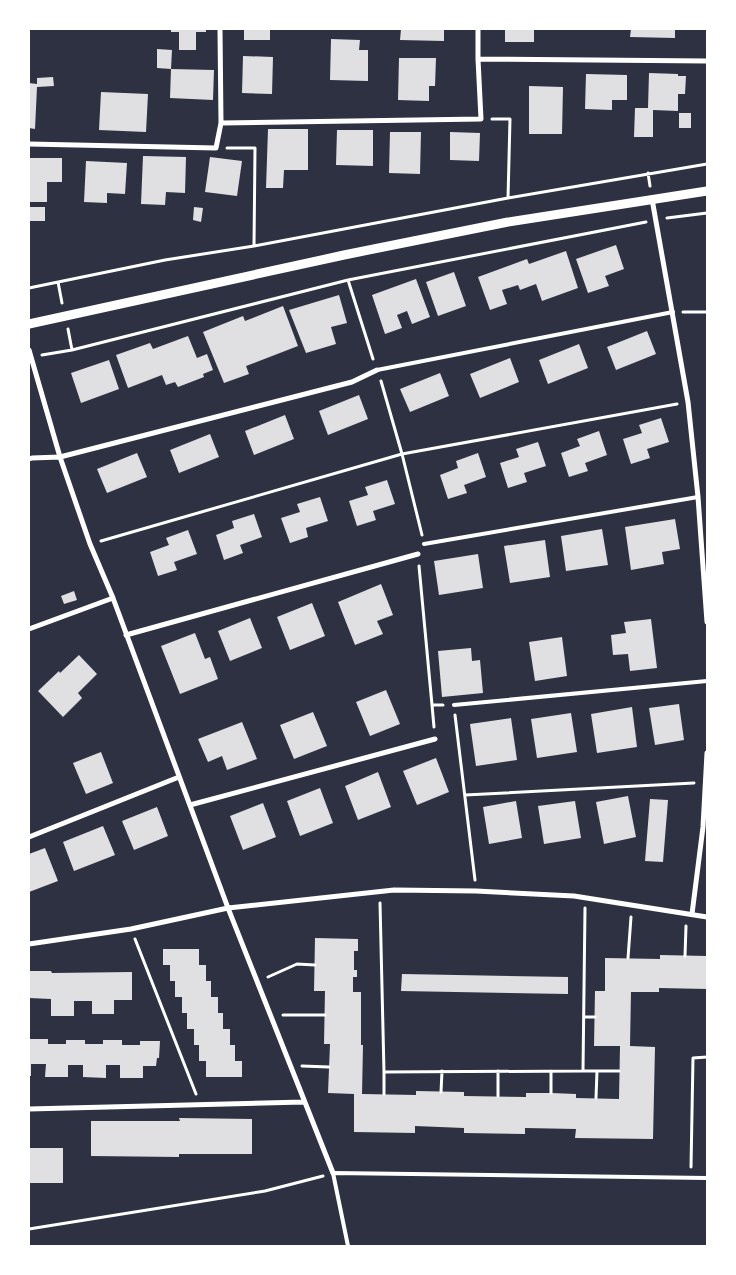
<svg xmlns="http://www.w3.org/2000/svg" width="736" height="1275" font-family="'Sofia Sans Condensed',sans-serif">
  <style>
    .building { fill: #e0e0e3 }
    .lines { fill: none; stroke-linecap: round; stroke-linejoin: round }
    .path { stroke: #fff; stroke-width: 3 }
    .service { stroke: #fff; stroke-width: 4 }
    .minor { stroke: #fff; stroke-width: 5 }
    .tertiary { stroke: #fff; stroke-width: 9 }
  </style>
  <rect width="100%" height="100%" fill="#2d3142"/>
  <path class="building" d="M171,29h35v3h-10v18h-17v-18h-8z
    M244,29h26v11h-26z
    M401,29h43v12l-44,-1z
    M505,29h29v13h-29z
    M631,29h44v9l-45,-1z
    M331,39l29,1 -1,10h9v31l-38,-1z
    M157,49l15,1 -1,19 -14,-1z
    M243,56l30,1 -1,37 -30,-1z
    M399,58h37l-1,28h-6v15l-31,-1z
    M171,69l43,1 -1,30 -43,-2z
    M649,73l29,1v2h8l-1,18h-7v17l-25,-1v27h-19l1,-29h13z
    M586,74l41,1v25h-15v10l-27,-1z
    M53,77l1,9 -17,1 -2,42 -6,-1v-45l8,1v-6z
    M529,86l34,1 -1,47h-33z
    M101,92l47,2 -2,38 -47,-2z
    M679,113h12v15h-12z
    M268,129h40v41h-24l-1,18h-17z
    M337,130h36v36l-37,-1z
    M390,132h31l-1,42 -31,-1z
    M450,132l30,1 -1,28 -29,-1z
    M143,156l43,1 -1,36 -19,-1 -1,13 -24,-1z
    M210,157l32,4 -5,35 -32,-4z
    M29,158h33v24h-15v20h-18z
    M86,161l41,2 -2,31 -18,-1v10l-23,-1z
    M29,207h16v14h-16z
    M194,207l9,1 -2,14 -8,-2z
    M616,245l8,24 -19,7 4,10 -21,7 -12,-34z
    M566,251l12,37 -36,13 -6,-17 -16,6 -2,-5 -16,5 5,14 -17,6 -12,-33 49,-18 2,5z
    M454,272l12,34 -28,10 -12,-34z
    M416,279l14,38 -18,7 -5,-13 -10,4 5,13 -17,6 -13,-39z
    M339,295l8,28 -16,4 5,17 -30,9 -17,-43z
    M283,306l15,40 -52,20 3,8 -25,9 -21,-51 40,-16 2,5z
    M647,331l9,23 -40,16 -9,-23z
    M188,336l9,22 10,-4 6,16 -10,4 1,3 -26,10 -3,-5 -9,3 -4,-10 -34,13 -12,-33 34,-12 3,6z
    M579,344l9,24 -40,16 -9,-24z
    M510,358l9,24 -39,16 -10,-24z
    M109,360l10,29 -38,14 -10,-30z
    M440,373l9,23 -39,16 -10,-23z
    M359,395l9,24 -40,16 -9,-24z
    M285,415l9,24 -40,16 -9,-24z
    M661,418l8,24 -22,7 3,9 -19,6 -8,-25 19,-6 -3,-8z
    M599,431l8,24 -22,8 3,8 -19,6 -8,-24 19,-7 -3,-7z
    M210,434l9,23 -40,16 -9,-23z
    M538,442l8,24 -22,7 3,9 -19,6 -8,-25 19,-6 -3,-8z
    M137,453l10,24 -40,16 -10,-24z
    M478,453l8,24 -22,8 3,8 -19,6 -8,-24 18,-7 -2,-7z
    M387,480l8,24 -22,7 3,9 -19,6 -8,-25 19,-6 -3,-8z
    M320,497l8,24 -22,7 2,9 -18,6 -9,-25 19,-6 -3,-8z
    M254,514l8,23 -22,8 3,8 -19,7 -8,-25 18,-7 -2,-7z
    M675,519l5,30 -18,3 2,12 -33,6 -6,-43z
    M602,529l6,36 -42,6 -5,-35z
    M188,530l9,24 -23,8 3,8 -19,6 -8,-24 19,-7 -3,-7z
    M545,540l5,37 -40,6 -6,-37z
    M478,554l5,34 -44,7 -5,-34z
    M381,584l12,31 -16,6 6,13 -28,11 -17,-43z
    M74,591l3,9 -13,4 -3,-8z
    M312,603l13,33 -35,14 -13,-33z
    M250,618l12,30 -32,13 -12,-30z
    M651,619l6,49 -27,3 -2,-17 -15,1 -2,-20 15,-2 -2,-11z
    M195,633l10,26 5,-2 8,22 -38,15 -19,-48z
    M562,637l5,39 -32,5 -6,-39z
    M471,648l1,13 8,-1 3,33 -41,4 -4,-46z
    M79,655l18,19 -19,19 4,5 -19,19 -25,-26 21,-20 1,2z
    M386,690l14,34 -30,12 -14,-34z
    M679,704l5,36 -29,5 -6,-37z
    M632,707l5,40 -40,6 -6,-39z
    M313,712l14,34 -33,13 -14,-34z
    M571,713l6,39 -40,6 -6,-39z
    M511,718l6,42 -41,6 -6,-42z
    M242,722l15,37 -30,11 -5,-14 -14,6 -10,-23z
    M101,752l12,31 -27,11 -13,-31z
    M436,758l13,34 -32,13 -14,-34z
    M378,772l13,35 -33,13 -13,-34z
    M320,788l13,35 -33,13 -13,-35z
    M628,796l8,41 -32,7 -8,-42z
    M650,799l18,1 -5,62 -18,-1z
    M516,801l6,37 -33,6 -6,-37z
    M575,801l6,37 -37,6 -6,-38z
    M263,803l13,34 -33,13 -13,-34z
    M157,807l11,29 -34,14 -12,-29z
    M103,826l12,29 -41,16 -11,-29z
    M45,848l13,33 -29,11v-38z
    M315,938l43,1v12h-4v19h3v7h-4v15h8v53h2l-1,49 54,1v-4l48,1v4l62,1v-4h25l25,1v4l43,1 1,-53h-26l1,-55h10v-33l55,1v-4l47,1v33l-48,-1v4h-28l-1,54 25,1 -2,92 -78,-1 1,-9 -51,-1v6l-61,-1v-5l-49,-2v7l-61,-1v-38l-26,-1 2,-49h-6l1,-53h-11z
    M163,949h36v16h7v16h5v16h7v16h5v16h7v16h5v16h7v16h-36v-16h-7v-16h-5v-16h-7v-16h-5v-16h-7v-16h-5v-16h-7z
    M29,971h22l1,2 80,-1v28h-18v14h-22v-13h-18v15h-23v-17l-22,-1z
    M402,974l166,3v17l-167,-3z
    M29,1039h19v5h18v-4h19v4h18v-4h19v5h18v-4h20l-1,17h-2l-1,8h-13v12h-23v-13h-14v13l-23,-1v-12h-15v12h-23l1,-13h-15v12h-2z
    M179,1118l73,1v35h-73v3l-88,-1v-35h89z
    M29,1148h34v35h-34z"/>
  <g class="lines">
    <path class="path" d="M492,119h18l-2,79
      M227,148h28l-1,98
      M648,173l2,13
      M667,218l40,-5
      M348,280l25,79
      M58,282l4,21
      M29,288l136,-28 89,-14 254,-48 199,-34
      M683,312h24
      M68,329l4,21
      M42,355l30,-5 276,-70 298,-58
      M381,381l21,73 20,81
      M101,541l301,-87 275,-50
      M419,566l13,139h11
      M432,705l2,22
      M455,715l20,165
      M465,795l229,-12
      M380,903l4,169 199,-1 2,-163
      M135,939l61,155
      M685,956l1,-30
      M628,958l3,-41
      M268,977l29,-13 18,1
      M283,1015h42
      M584,1017h11
      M302,1066l27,1
      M583,1071h36
      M384,1072v22
      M441,1092l1,-21
      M551,1093v-22
      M498,1096v-25
      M596,1098l1,-27
      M691,1167l2,-109 14,-1
      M29,1229l236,-38 58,-15"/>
    <path class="service" d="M377,370l296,-58
      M424,544l274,-47
      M454,705l253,-24
      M348,1246l-15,-73 374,5"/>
    <path class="minor" d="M220,29l1,94 260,-4 -3,-60
      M478,29v30l229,2
      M29,144l187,4 5,-25
      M652,199l36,203 10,95 9,125
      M29,350l31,107 30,87 23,54 115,310 105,265
      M29,459l3,-1 28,-1 292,-75 25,-12
      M29,629l84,-31
      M126,635l292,-81
      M190,805l245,-66
      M29,837l150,-60
      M692,914l11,-87 4,-74
      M29,944l102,-15 97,-21 166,-18 82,1 98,5 133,21
      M29,1109l275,-7"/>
    <path class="tertiary" d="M29,324l315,-69 164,-33 199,-31"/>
  </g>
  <rect width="736" height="1275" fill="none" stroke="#ffffff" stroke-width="60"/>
</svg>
